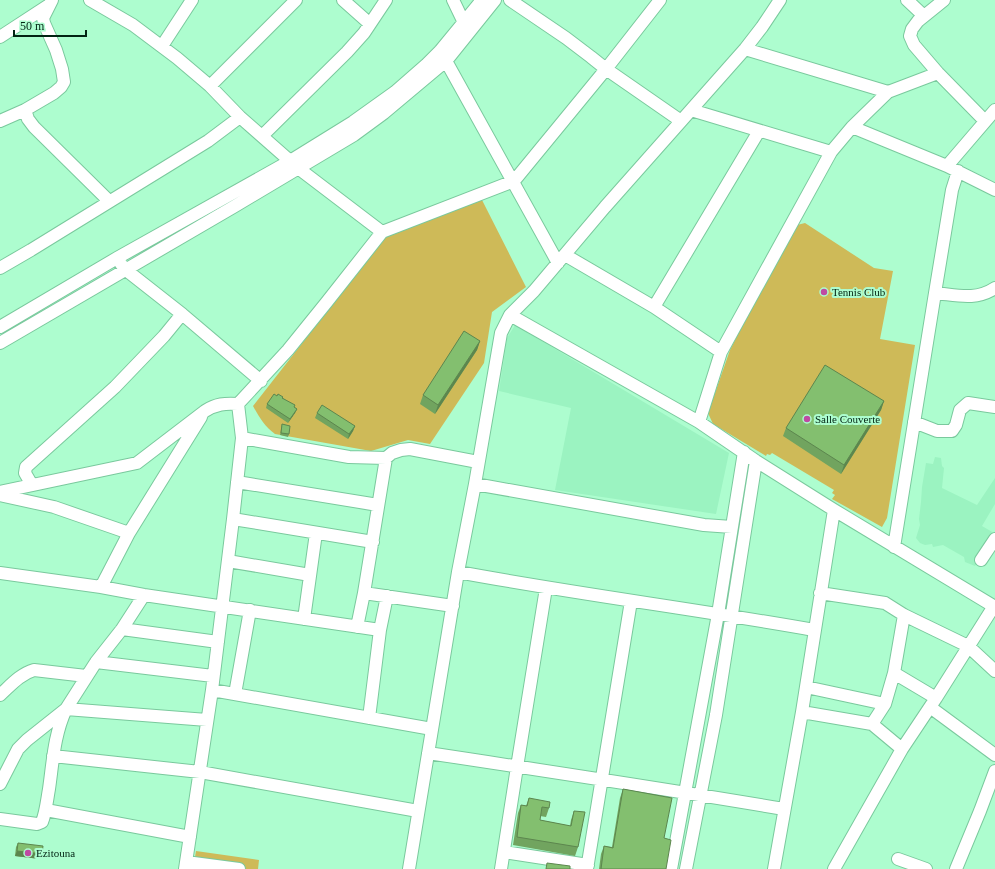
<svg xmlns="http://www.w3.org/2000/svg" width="995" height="869" font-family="'Times New Roman',serif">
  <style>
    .built { fill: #9bf3c1 }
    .green { fill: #ceba58 }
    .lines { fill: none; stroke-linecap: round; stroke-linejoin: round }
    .minor-casing { stroke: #7ac99d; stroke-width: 14 }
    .minor { stroke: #fff; stroke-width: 12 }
    .wall { fill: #71a45f }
    .shaded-wall { fill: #5c864e }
    .building { fill: #83bf6f; stroke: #5c864e }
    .poi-dot { fill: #bf4aa3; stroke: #adfdcf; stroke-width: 1.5 }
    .labels { text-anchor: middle; stroke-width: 4; stroke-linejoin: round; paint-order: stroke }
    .poi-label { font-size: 11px; fill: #022313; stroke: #adfdcf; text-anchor: start }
  </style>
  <rect width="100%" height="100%" fill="#adfdcf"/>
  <path class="built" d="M515,325l214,128 -13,61 -161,-24 16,-82 -72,-17 8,-53z
    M935,457l6,1 1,8 2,2 -2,20 35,17 18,-27v26l-13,22 12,7 -19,33 -10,-4 -1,-5 -21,-12 -10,2 -1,-3 -7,1 -5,-2 -4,-5 4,-13 -1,-6 2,-17 1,-15 4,-24 7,1z"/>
  <path class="green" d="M482,200l44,87 -34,25 -8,51 -54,81 -22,-4 -37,11 -96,-17c-10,-7 -16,-17 -22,-28l137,-175z
    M805,223l69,45 19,3 -13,68 35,6 -28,173 -5,9 -50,-28 3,-4 -3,-2 2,-3 -62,-37 -2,2 -3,-1 -1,2 -53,-32 -5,-11 22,-63 18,-36 49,-89z
    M196,851l63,9 -1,9h-65z"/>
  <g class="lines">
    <defs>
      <path id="minor" d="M90,0l43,25 44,33 33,28 30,31 58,51 84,64
        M343,0l27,24
        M453,0l14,29
        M510,0l56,38 25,19 15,12 75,52
        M907,0l17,16
        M944,0l-26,21 -6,8 -2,7 4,9 24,28 47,48
        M0,37l49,-32
        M162,46l30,-46
        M745,49l143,43
        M446,61l112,202
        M210,86l86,-86
        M25,110l3,9 6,8 75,74
        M691,110l140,42
        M0,121l25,-11 29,-17 7,-6 3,-5 -2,-13 -6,-19 -12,-27 -1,-5 9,-18
        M852,127l95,39 48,24
        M262,136l85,-84 17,-19 22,-33
        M947,166l48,-56
        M565,255l89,52 67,45
        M121,264l5,6 56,44 79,67
        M0,268l31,-18 177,-109 32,-24
        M935,293c22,2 40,8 60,-5
        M654,307l105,-176
        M510,315l189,107 57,39 78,49 161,97
        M0,327l117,-69 173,-97 63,-39 42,-30 32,-28 13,-13 42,-51
        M0,343l235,-137 119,-71 30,-22 62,-52 49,-61
        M699,422l22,-70 110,-200 21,-25 36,-35 50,-19
        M914,422l23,9h15l4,-6 4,-15 8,-7 27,4
        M242,438l107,19 37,1 6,-5 9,-3 9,-1 68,13
        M237,482l141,23
        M475,484l229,41 28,2
        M32,485l-7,-12 1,-6 89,-80 49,-51 18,-22
        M0,492l137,-29 68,-52c11,-7 20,-8 33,-7l50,-54 38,-47 56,-71 132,-51 92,-112 54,-69
        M0,495l54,12 75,26
        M233,519l140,23
        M894,547l41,-254 17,-103 6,-19
        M981,560l14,-21
        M228,561l82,14
        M458,572c118,22 238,37 356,58
        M0,573l101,14 43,8 236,35
        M101,587l28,-54 72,-116
        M364,593l89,13
        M820,593l65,10 19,12 64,31 27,25
        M304,619l12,-86
        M357,627l7,-34 22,-135
        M122,629l96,13
        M96,662l117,14
        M894,673l42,25
        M806,687l79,17
        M212,690l220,39
        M235,694l15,-84
        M0,695c10,-9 20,-21 34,-25l52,6
        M930,707l65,48
        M802,712l70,12
        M369,718l11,-88 7,-34
        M902,749l-30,-25 13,-20 9,-31 10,-58
        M428,753c119,18 238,36 356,56
        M53,756l147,16 218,39
        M0,784l18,-35 9,-9 39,-31 30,-47 26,-33 22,-34
        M46,810l144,27
        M0,819l37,5 5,-2c4,-10 5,-22 7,-33 4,-28 5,-54 17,-80l141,11
        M504,852l84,13
        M898,859l28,10
        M186,862l53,7
        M185,869l27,-179 21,-171 9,-81 -4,-34
        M409,869l49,-297 17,-88 26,-151 9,-18 24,-24 71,-84 140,-158 17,-22 18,-27
        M501,869l16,-102 29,-179
        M587,869l44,-268
        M671,869l47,-255 26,-162
        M686,869l30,-154 40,-254
        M774,869l28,-157 32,-202
        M834,869l68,-120 34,-51 58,-92
        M956,869l24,-58 15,-40"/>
    </defs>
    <use href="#minor" class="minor-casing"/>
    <use href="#minor" class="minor"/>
  </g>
  <path class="wall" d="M480,341l-3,9 -42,64 -15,-10 3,-9z
    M277,396l6,2 14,11 -2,4 -7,10 -22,-15 1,-4z
    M884,401l-3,9 -40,64 -58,-38 3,-8z
    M317,413l38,13 -2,5 -5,8 -33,-21z
    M282,424l7,10 -1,3 -8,-2z
    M623,789l41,49 2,31h-67l2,-15 3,-8 8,1 8,-49z
    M529,798l20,10 -3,9 -6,-1v4l30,6 1,-6 3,-9 4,36 -3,9 -62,-11 5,-32 3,-8 5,1z
    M18,843l24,11 -2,5 -25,-3 1,-9z"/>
  <path class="shaded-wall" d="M480,341l-3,9 -42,64 3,-9z
    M884,401l-3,9 -40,64 3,-9z
    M297,409l-2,4 -7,10 2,-4z
    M355,426l-2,5 -5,8 1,-5z
    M17,851l25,3 -2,5 -25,-3z"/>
  <path class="building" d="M464,331l16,10 -42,64 -15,-10z
    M825,365l59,36 -40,64 -58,-37z
    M274,394l3,2 1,-2 5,3 -1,1 13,7 -1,2 3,2 -7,10 -23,-15z
    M322,405l33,21 -6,8 -32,-21z
    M282,424l8,2 -1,8 -8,-1z
    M623,789l49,9 -8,40 7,2 -5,29h-65l3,-23 9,2z
    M529,798l21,4 -1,6 -7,-1 -2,13 31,6 3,-15 11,1 -7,35 -61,-10 4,-32 6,1z
    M18,843l25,3 -1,8 -25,-3z
    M547,863l23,3v3h-24z"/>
  <g class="poi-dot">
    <circle cx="824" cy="292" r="4"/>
    <circle cx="807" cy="419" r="4"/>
    <circle cx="28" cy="853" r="4"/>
  </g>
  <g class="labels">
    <g class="poi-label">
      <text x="832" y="296">Tennis Club</text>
      <text x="815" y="423">Salle Couverte</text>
      <text x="36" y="857">Ezitouna</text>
    </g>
  </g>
  <path d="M14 30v6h72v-6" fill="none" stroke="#022313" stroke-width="2"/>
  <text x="20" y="30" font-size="12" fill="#022313" stroke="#adfdcf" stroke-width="3" paint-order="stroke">50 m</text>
</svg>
